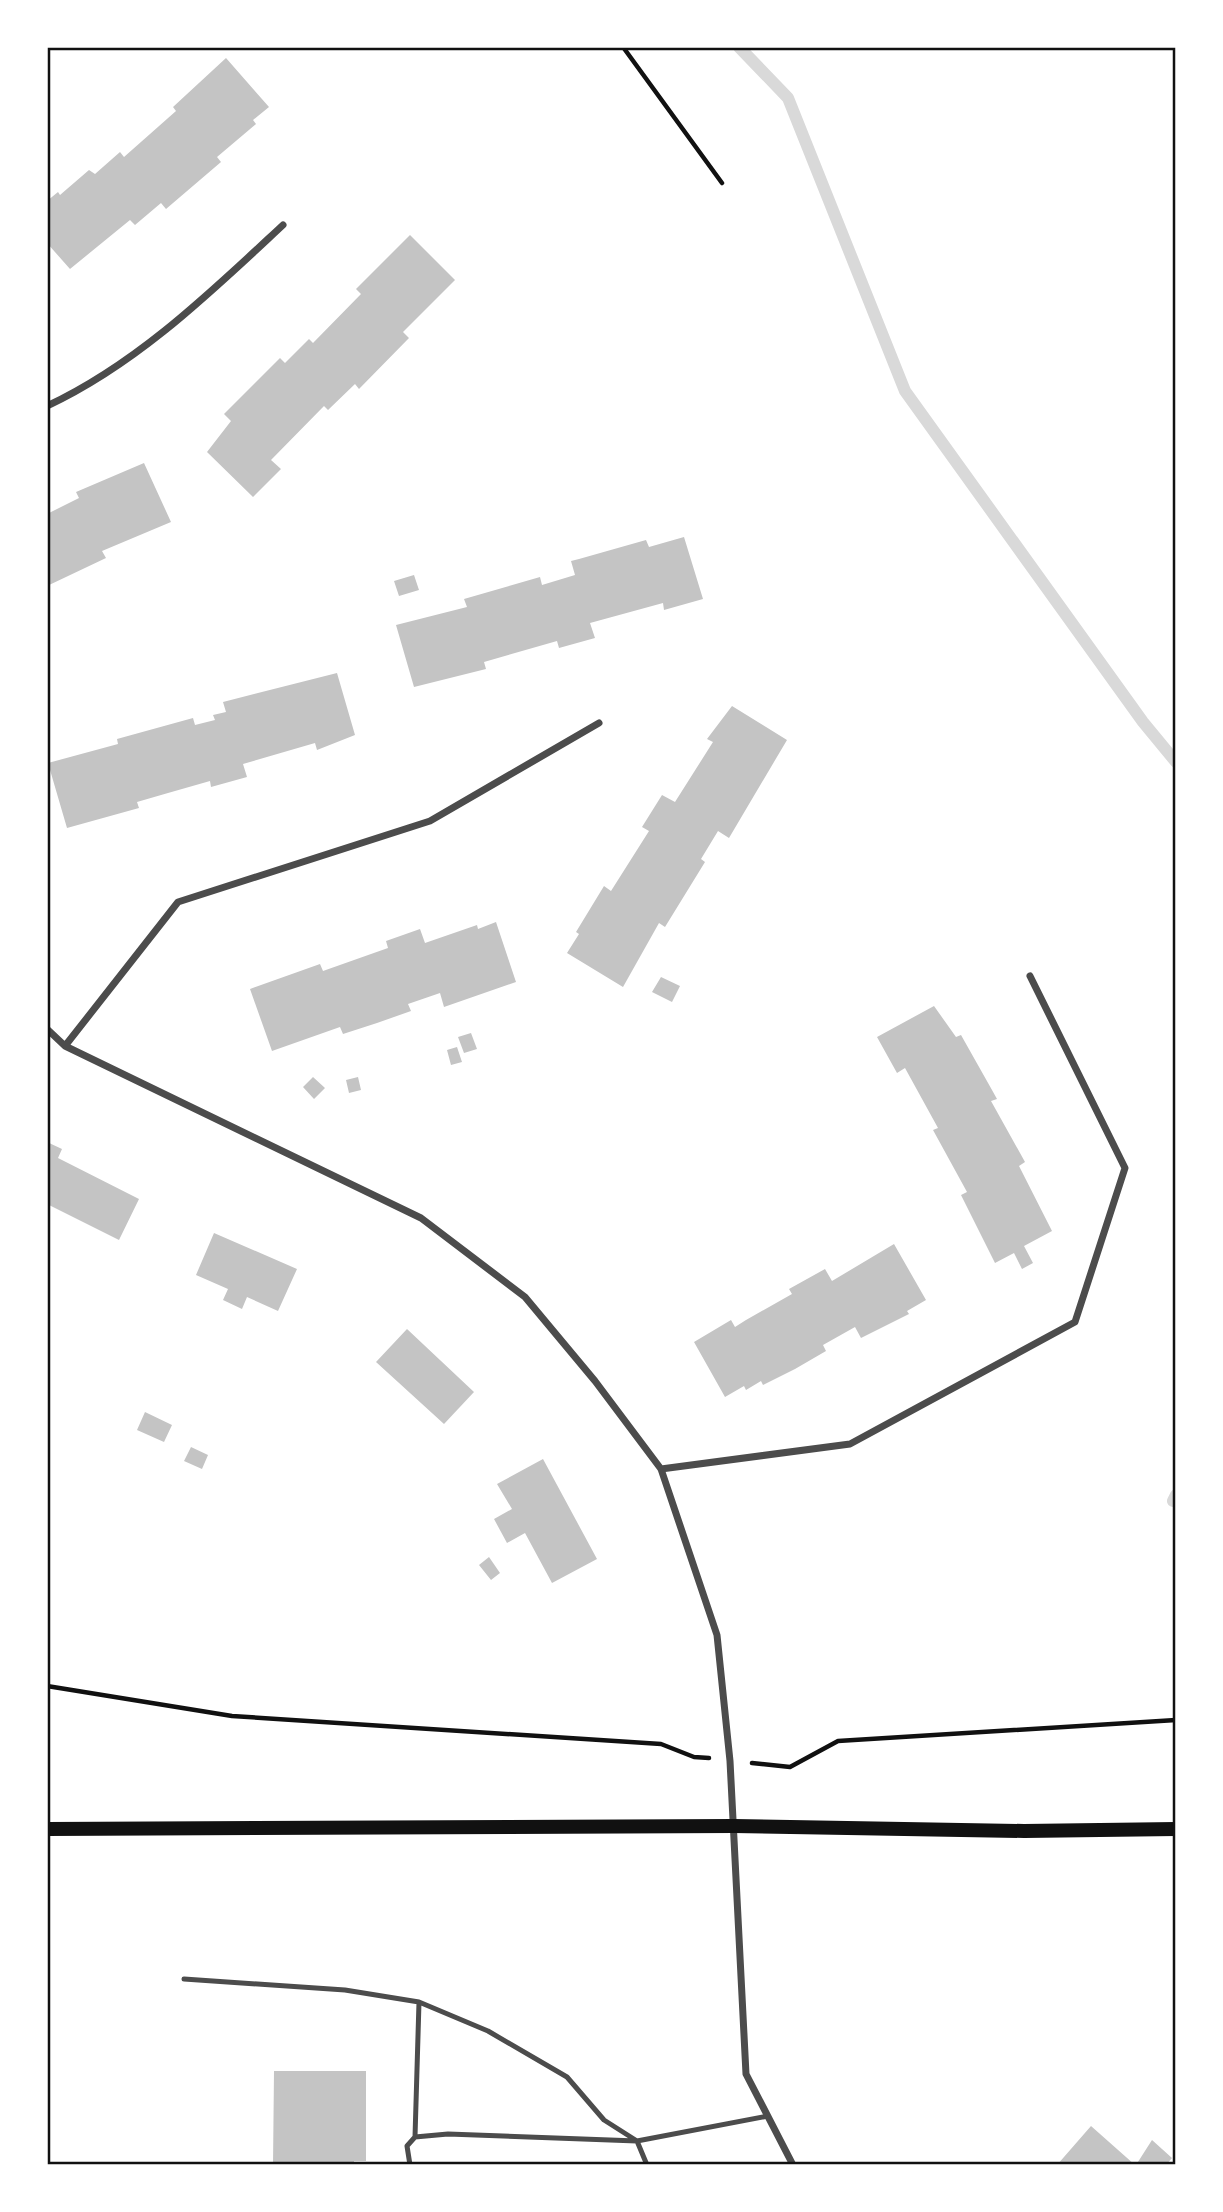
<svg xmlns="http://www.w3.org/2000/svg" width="1223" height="2212" font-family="'DejaVu Sans',sans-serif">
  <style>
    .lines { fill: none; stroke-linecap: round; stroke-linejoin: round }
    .stream { stroke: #d9d9d9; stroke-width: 12 }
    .building { fill: #c4c4c4 }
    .path { stroke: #111; stroke-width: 4.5 }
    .service { stroke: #4c4c4c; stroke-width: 5 }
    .minor { stroke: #4c4c4c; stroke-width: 7 }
    .secondary { stroke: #111; stroke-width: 14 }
    .neatline { fill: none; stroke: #111; stroke-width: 2.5 }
  </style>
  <rect width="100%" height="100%" fill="#fff"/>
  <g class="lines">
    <path class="stream" d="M739,47l49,51 117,293 238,331 33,40
      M1173,1501l3,-6"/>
  </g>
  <path class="building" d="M226,58l43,49 -16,13 3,4 -39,33 4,5 -55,47 -5,-6 -26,22 -5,-5 -60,49 -23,-26v-42l11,-9 2,3 29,-25 6,4 25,-22 4,5 52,-46 -3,-4z
    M410,235l45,45 -52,52 6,6 -50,51 -4,-5 -27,26 -4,-4 -53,54 10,9 -28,28 -46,-45 24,-31 -7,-7 56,-56 5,5 24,-24 4,4 48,-49 -5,-5z
    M144,463l27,59 -69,29 4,7 -59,28v-72l32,-16 -3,-6z
    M684,537l19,62 -39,11 -1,-7 -73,20 5,15 -36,10 -2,-7 -73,21 2,7 -72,18 -18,-62 71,-18 -3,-8 76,-22 2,8 33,-10 -4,-14 8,-2 67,-19 3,7z
    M414,575l5,15 -20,6 -5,-15z
    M337,673l18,62 -38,15 -2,-7 -72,21 4,13 -36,10 -1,-6 -42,12 -31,9 2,6 -72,20 -19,-65 70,-19 -1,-5 76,-21 2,7 20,-5 -2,-5 13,-3 -3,-10z
    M732,706l55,34 -58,98 -11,-7 -17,28 4,3 -40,65 -6,-4 -36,64 -56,-34 12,-19 -3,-2 28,-46 7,5 38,-60 -7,-4 20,-32 13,7 38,-60 -6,-3z
    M496,922l20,60 -72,25 -4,-14 -32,11 3,7 -34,12 -34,11 -3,-7 -68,24 -22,-62 70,-25 3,7 48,-17 17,-6 -2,-7 34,-12 5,14 52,-18 1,4z
    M661,977l19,9 -8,16 -20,-10z
    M934,1006l22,31 5,-2 31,55 5,9 -6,2 34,61 -6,4 33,65 -28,15 9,17 -11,6 -8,-16 -19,10 -34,-68 6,-3 -34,-62 5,-2 -33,-60 -8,5 -20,-36z
    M471,1033l6,16 -13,4 -6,-16z
    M457,1047l5,15 -11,3 -4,-15z
    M313,1077l12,11 -11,11 -11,-12z
    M358,1077l3,13 -12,3 -3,-13z
    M47,1142l15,7 -4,9 81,41 -20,41 -72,-36z
    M214,1233l83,36 -19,42 -31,-14 -5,12 -19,-9 5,-11 -32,-14z
    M894,1244l32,56 -19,11 2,3 -48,24 -6,-11 -32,18 3,6 -31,18 -32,16 -2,-4 -15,9 -2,-4 -19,11 -31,-55 37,-22 4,7 11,-7 46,-26 -3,-5 36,-20 7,12z
    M407,1329l67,63 -30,32 -68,-62z
    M145,1412l27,13 -8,17 -27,-12z
    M191,1447l17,8 -6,14 -18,-8z
    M543,1459l54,100 -45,24 -27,-50 -18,10 -13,-24 18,-10 -15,-25z
    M489,1557l11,16 -9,7 -12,-15z
    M274,2071h92v90h-12v4h-81z
    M1091,2126l44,39h-78z
    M1152,2140l20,18 -6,7h-30z"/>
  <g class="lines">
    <path class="path" d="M623,47l99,136
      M47,1686l185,30 429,28 33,13 15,1
      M752,1763l38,4 48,-26 338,-21"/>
    <path class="service" d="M184,1979l161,11 74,12 69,29 79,46 37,43 33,21 131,-25
      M415,2137l4,-135
      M410,2165l-3,-19 8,-9 33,-3 189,7 10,24"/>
    <path class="minor" d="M47,406c90,-42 164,-114 236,-181
      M47,1029l18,17 356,172 104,79 70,84 66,88 56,166 13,126 16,313 47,91
      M65,1046l113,-144 252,-81 169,-98
      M661,1469l189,-25 225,-122 50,-154 -95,-192"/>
    <path class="secondary" d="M47,1829l687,-3 290,5 152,-2"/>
  </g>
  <rect width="1223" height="2212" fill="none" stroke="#ffffff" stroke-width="98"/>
  <rect x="49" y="49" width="1125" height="2114" class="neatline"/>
</svg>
